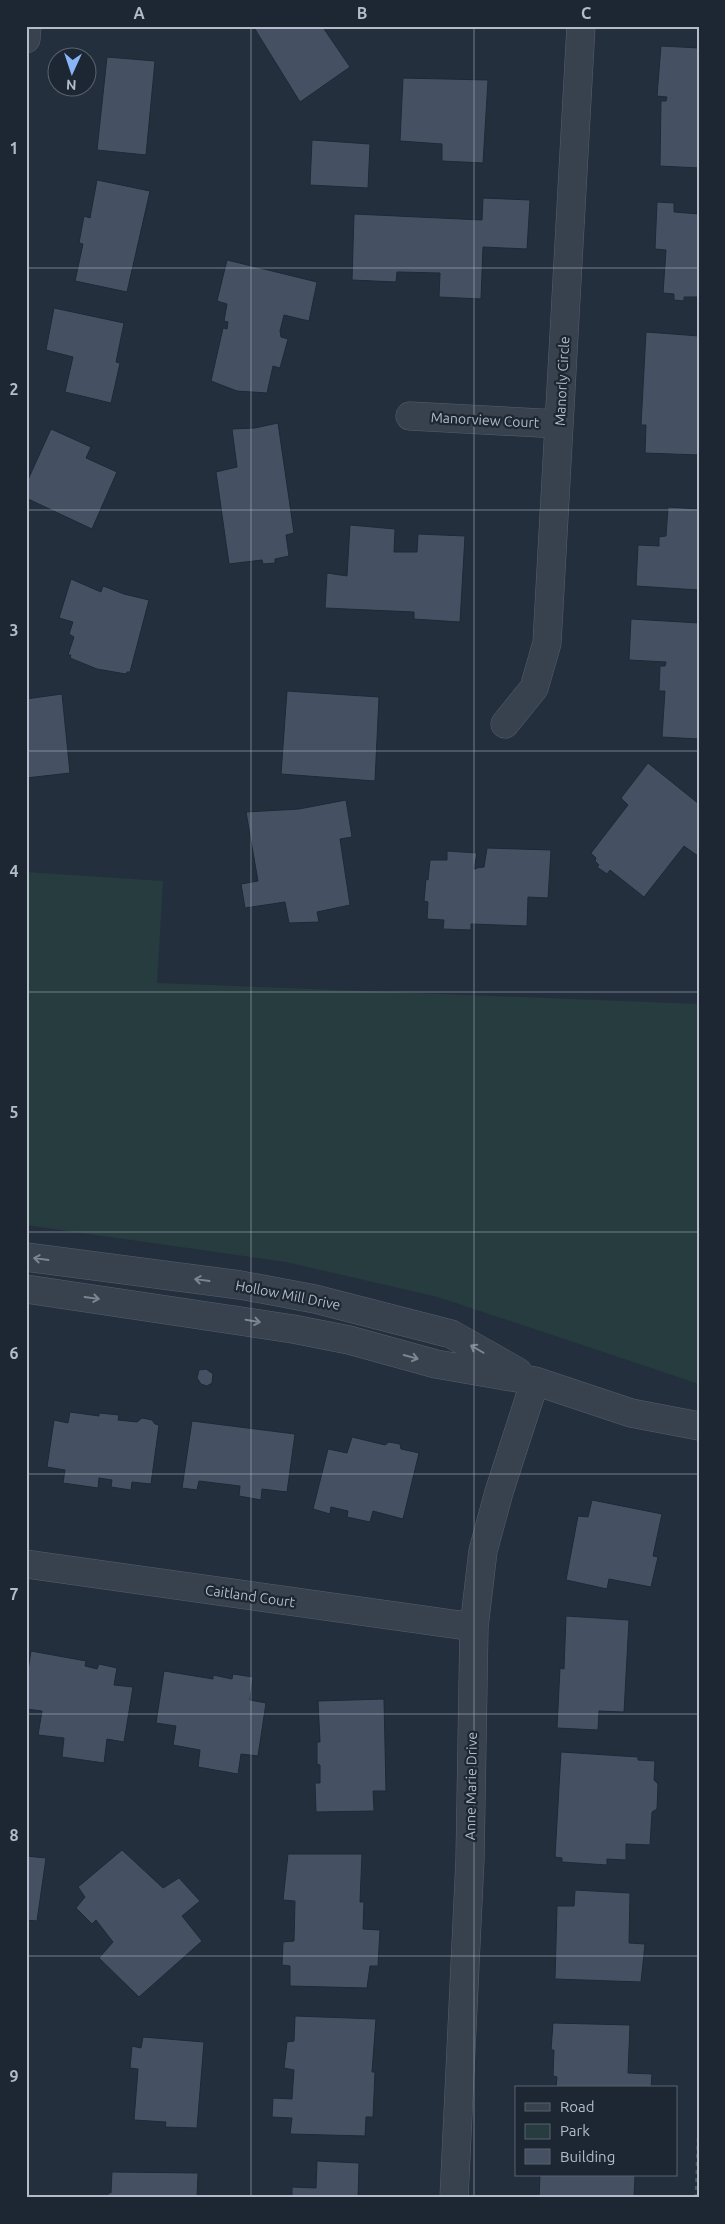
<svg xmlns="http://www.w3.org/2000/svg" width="725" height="2224" font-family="Ubuntu,sans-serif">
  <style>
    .green { fill: #263c3f }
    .building { fill: #455162; stroke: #1f2835 }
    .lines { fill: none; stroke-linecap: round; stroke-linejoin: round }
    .minor-casing { stroke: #565f6c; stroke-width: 29 }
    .path { stroke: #44595c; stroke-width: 3; stroke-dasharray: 4 4; stroke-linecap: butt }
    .minor { stroke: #38414e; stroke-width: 28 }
    .oneway { stroke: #7c8592 }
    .grid { fill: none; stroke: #b4bcc9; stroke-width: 1; stroke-opacity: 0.55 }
    .labels { text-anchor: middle; stroke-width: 4.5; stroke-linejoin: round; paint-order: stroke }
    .street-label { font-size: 14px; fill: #b4bcc9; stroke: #1d2633 }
    .neatline { fill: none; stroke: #b4bcc9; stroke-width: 2 }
    .grid-label { font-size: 16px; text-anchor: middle; font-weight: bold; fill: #b4bcc9 }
  </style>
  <rect width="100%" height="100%" fill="#242f3e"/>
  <path class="green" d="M26,872l137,9 -6,102 542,21v380l-261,-87 -152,-35 -260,-37z"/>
  <path class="building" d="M253,26h69l28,41 -50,35z
    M661,46l38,2v120l-39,-2 1,-65h5l1,-4 -10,-1z
    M107,57l48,4 -9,94 -49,-5z
    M403,78l85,2 -5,83 -41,-2v-17l-42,-3z
    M312,140l58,4 -2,44 -58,-3z
    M97,180l53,11 -23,101 -52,-11 8,-37 -4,-1 5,-27 6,2z
    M483,198l47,2 -3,49 -44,-2 -2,52 -42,-2 1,-24 -43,-1 -1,10 -44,-2 2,-66 128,6z
    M657,202l17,1v9l25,2v83h-15v4l-10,-1v-6l-11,-1 3,-43 -11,-1z
    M227,260l90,22 -8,39 -25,-6 -4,16 1,6 7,2 -8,29 -7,-2 -6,27 -30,-2 -26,-10 12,-53 4,1 1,-7 -4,-1 3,-17 -10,-3z
    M54,308l70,15 -8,39 4,1 -9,40 -46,-11 8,-35 -27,-7z
    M646,332l53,4v119l-54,-2 1,-28h-5z
    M278,423l16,110 -8,2 3,21 -14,3v4l-12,1 -1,-4 -33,4 -13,-92 21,-5 -5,-38 23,-1z
    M51,429l40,18 -5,11 31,14 -25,57 -66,-31v-14z
    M668,507l31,2v81l-63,-4 2,-41 21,1v-9l7,-1z
    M350,525l45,4 -1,23h23l1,-18 47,2 -5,86 -46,-3v-7l-89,-4 2,-35 20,3z
    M71,579l30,13 2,-6 21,8 25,6 -19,72h-3l-1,2 -29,-5 -27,-11 1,-3h-3l6,-18 -5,-3 4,-12 -14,-4z
    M631,619l68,4v116l-37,-2 3,-46h-6l1,-25h5l1,-4 -37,-2z
    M287,691l92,6 -4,84 -94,-7z
    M62,694l8,79 -44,5v-79z
    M648,763l51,41v51l-1,1 -14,-10 -40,51 -34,-27 -3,4 -10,-7 2,-2 -4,-4 1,-3 -5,-5 37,-48 -7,-7z
    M346,800l6,37 -12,2 10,66 -33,7 2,10 -30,1 -4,-21 -40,6 -4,-24 17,-3 -12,-69 53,-3z
    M487,848l64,2 -3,48 -20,-1 -1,29 -56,-2v6l-28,-1 1,-9 -17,-1 1,-17 -4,-1 2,-22 2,1 2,-20h17v-9l30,2 -3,16h2v-1l8,-1z
    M206,1369l7,5 -1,9 -5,3 -6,-2 -4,-6 2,-8z
    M70,1412l29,4v-3l20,2 -1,5 19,2 5,-4 10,2 3,4 4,1 -8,59 -19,-2 -1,8 -20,-3 1,-7 -13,-2 -1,10 -35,-5 2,-13 -18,-3 7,-47 14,3z
    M192,1421l103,13 -8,58 -25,-3 -1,11 -22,-4 1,-10 -41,-5 -2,9 -15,-2z
    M352,1437l33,8 4,-3 11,2 1,5 18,4 -16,66 -30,-8 -3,11 -23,-5 1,-6 -17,-4 -1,7 -17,-5 15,-60 19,4z
    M592,1500l70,14 -9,42 5,1 -7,30 -42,-8 -2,10 -41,-9 12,-64 10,1z
    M566,1616l63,4 -5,92 -25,-1 -1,19 -41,-2 3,-60 4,1z
    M31,1651l55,10 -1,5 12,3 2,-5 18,4 -3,17 19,2 -9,55 -17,-3 -3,24 -42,-6 2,-19 -26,-3 4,-24 -16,-2v-26z
    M164,1671l49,8v-4l19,4 1,-5 20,3 -3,23 16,3 -8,53 -17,-2 -3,20 -40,-7 2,-17 -27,-5 3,-19 -20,-3z
    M384,1699l2,92h-13l1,20 -58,1 -1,-29h5v-18l-3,-1v-22h3l-2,-41z
    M561,1752l77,5v3l17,1 -1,19 4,4 -1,25 -5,3 -2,33 -24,-1v16l-19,-1v6l-45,-3v-4l-7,-1z
    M122,1850l41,38 16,-10 21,23 -18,15 20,25 -63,56 -40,-39 14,-16 -17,-22 -4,4 -16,-16 9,-11 -7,-10z
    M288,1854h74l-2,48h4l-1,27 17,1 -2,36h-8l-3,22 -77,-2v-20l-8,-1 1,-23 11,-1 1,-40 -12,-1z
    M26,1856l20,2 -9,63 -11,-1z
    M575,1890l55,3 -1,50 16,1 -4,38 -86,-3 2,-73h17z
    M295,2016l81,3 -4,53h3l-2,45h-7l-1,19 -75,-2 2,-16 -20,-1 1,-19 19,1 2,-29 -10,-2 3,-26 7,-1z
    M553,2023l77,2 -2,48 24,1 -1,14h-95l1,-11 -4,-1 1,-26h-3z
    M143,2037l61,5 -7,86 -32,-1 1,-5 -32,-2 4,-51 -8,-1 2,-22 9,2z
    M317,2161l42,2 -1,35h-66v-11l24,1z
    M112,2172l86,1 -1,25h-89v-5h3z
    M540,2175h95l-1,23h-95z"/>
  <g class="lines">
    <defs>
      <path id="minor" d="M26,39l1,-13
        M410,416l149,8
        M505,724l29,-36 13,-45 34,-617
        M26,1257l214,28 75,14 136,35 67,38
        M26,1289l267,40 56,11 87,24 99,17 96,32 68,13
        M26,1564l448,63
        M454,2198l16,-339 4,-232 9,-76 16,-59 36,-111"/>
    </defs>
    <use href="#minor" class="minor-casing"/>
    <path class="path" d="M696,2198l3,-78"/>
    <use href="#minor" class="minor"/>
  </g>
  <defs><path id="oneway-shaft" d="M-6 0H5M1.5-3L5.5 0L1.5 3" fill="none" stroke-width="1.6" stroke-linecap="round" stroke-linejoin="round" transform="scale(1.25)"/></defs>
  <g class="oneway">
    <use href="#oneway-shaft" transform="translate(41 1259) rotate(-172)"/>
    <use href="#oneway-shaft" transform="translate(202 1280) rotate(-172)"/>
    <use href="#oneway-shaft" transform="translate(92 1298) rotate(8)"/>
    <use href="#oneway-shaft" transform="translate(253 1321) rotate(10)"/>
    <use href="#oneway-shaft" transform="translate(477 1349) rotate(-150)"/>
    <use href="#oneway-shaft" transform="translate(411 1357) rotate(15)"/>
  </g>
  <path class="grid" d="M251,26v2172M474,26v2172M26,268h673M26,510h673M26,751h673M26,992h673M26,1232h673M26,1474h673M26,1714h673M26,1956h673"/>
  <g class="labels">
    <g class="street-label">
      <text transform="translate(562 381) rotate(-87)" y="5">Manorly Circle</text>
      <text transform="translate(485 420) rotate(3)" y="5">Manorview Court</text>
      <text transform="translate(288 1295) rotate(11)" y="5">Hollow Mill Drive</text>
      <text transform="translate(250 1596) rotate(8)" y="5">Caitland Court</text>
      <text transform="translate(471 1786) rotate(-89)" y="5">Anne Marie Drive</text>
    </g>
  </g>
  <rect width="725" height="2224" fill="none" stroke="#1d2633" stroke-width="55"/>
  <rect x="515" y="2086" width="162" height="90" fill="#1d2633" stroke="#59626f"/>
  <rect x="525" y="2103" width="25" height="8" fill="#38414e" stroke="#59626f"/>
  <text x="560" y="2112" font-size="15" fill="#b4bcc9">Road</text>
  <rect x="525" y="2124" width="25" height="15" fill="#263c3f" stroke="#59626f"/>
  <text x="560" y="2136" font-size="15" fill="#b4bcc9">Park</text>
  <rect x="525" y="2149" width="25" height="15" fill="#455162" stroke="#59626f"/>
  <text x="560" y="2162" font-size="15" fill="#b4bcc9">Building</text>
  <g transform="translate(72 72) rotate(183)"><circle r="24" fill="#1d2633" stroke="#59626f"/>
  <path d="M0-4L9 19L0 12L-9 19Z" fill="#8ab4f8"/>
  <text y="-8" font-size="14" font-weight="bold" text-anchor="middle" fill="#b4bcc9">N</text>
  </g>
  <rect x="28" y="28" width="670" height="2168" class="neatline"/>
  <g class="grid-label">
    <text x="139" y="19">A</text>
    <text x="362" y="19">B</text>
    <text x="586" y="19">C</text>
    <text x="14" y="154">1</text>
    <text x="14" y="395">2</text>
    <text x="14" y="636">3</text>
    <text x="14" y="877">4</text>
    <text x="14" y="1118">5</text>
    <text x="14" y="1359">6</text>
    <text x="14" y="1600">7</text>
    <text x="14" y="1841">8</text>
    <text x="14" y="2082">9</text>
  </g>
</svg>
